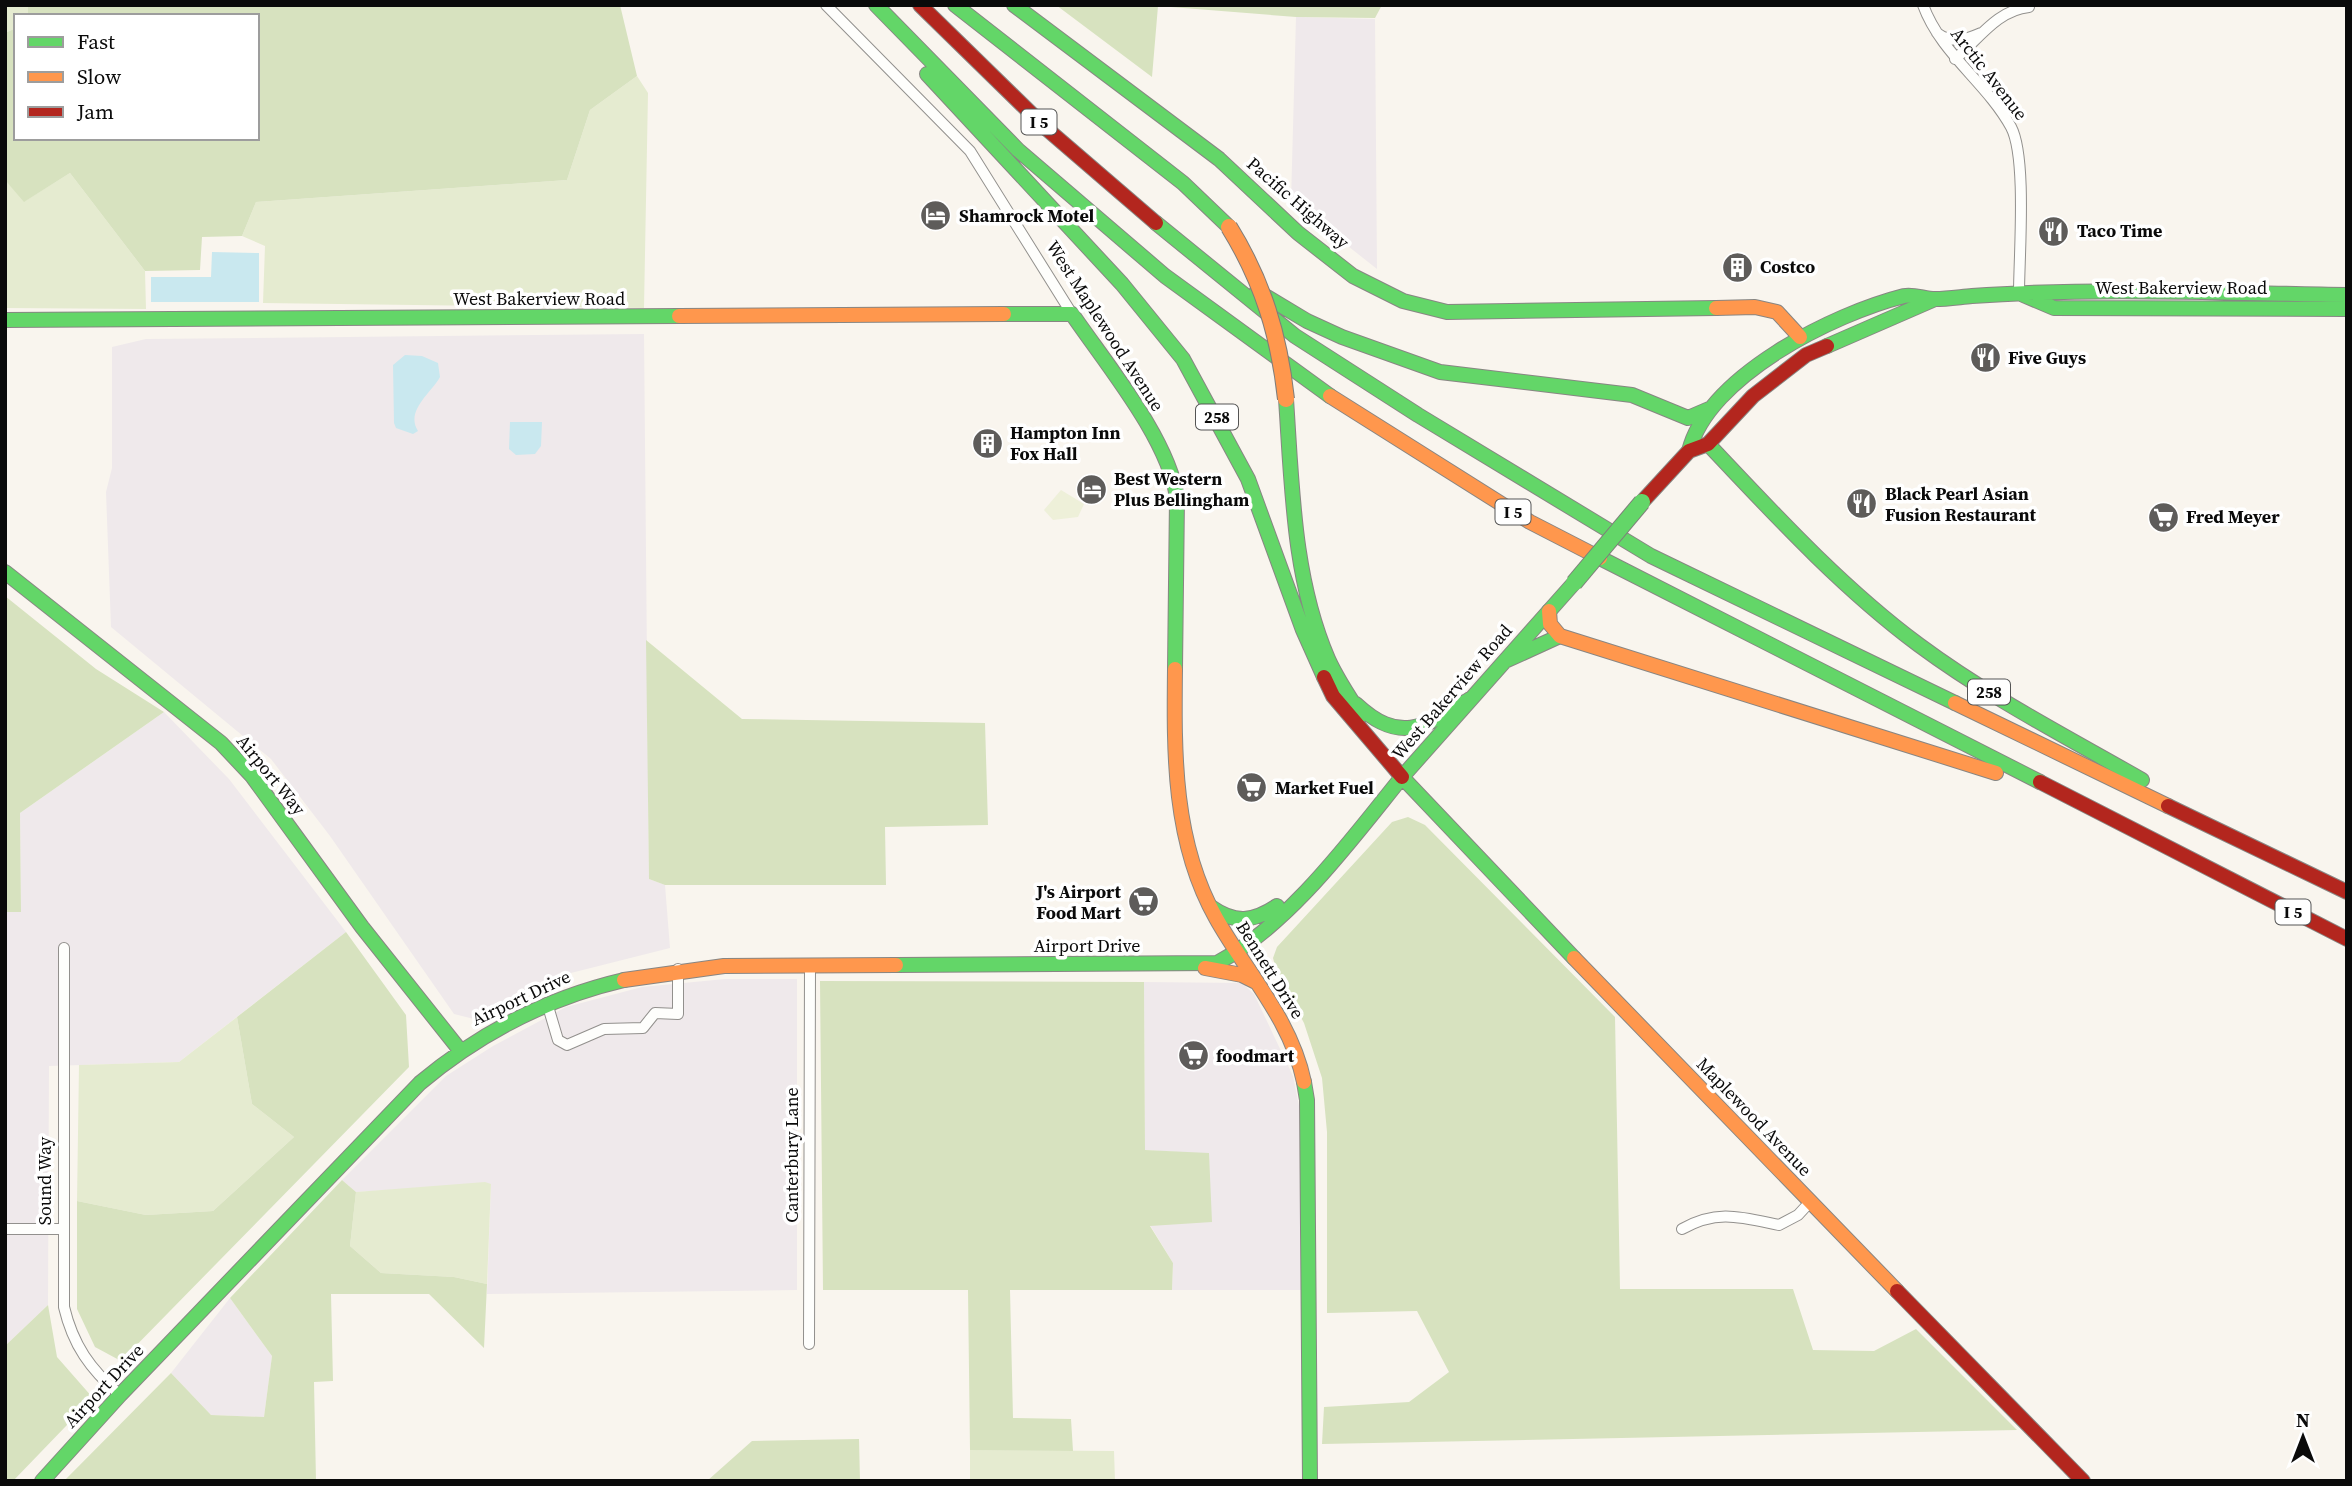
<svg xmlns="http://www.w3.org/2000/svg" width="2352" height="1486" font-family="'Source Serif 4',serif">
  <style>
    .industrial { fill: #efe9eb }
    .green { fill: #e5ebd0 }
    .forest { fill: #d7e2bf }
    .pitch { fill: #eef0d9 }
    .water { fill: #c9e8ef }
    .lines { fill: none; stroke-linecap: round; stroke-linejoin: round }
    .street-casing { stroke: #92908d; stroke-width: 12 }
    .fast-casing { stroke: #888683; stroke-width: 16 }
    .slow-casing { stroke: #888683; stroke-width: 16 }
    .jam-casing { stroke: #888683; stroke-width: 16 }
    .street { stroke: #fefefc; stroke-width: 10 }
    .fast { stroke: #63d668; stroke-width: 14 }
    .slow { stroke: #ff974d; stroke-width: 14 }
    .jam { stroke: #b3261e; stroke-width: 14 }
    .fast-bridge-casing { stroke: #7f7d7a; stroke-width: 18; stroke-linecap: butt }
    .slow-bridge-casing { stroke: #7f7d7a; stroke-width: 18; stroke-linecap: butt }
    .fast-bridge { stroke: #63d668; stroke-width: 16 }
    .slow-bridge { stroke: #ff974d; stroke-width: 16 }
    .labels { text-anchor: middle; stroke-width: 7; stroke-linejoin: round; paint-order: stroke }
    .shield { fill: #fff; stroke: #545454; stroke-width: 2 }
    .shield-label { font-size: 16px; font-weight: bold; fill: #0a0a0a }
    .street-label { font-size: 18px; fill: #0a0a0a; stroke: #fff }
    .poi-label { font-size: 18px; font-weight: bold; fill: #0a0a0a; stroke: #fff; text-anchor: start }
  </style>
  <rect width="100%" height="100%" fill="#f9f5ee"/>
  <path class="industrial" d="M1296,17l79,2 2,250 -86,-68z
    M644,334l5,545 16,6 5,63 -119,30 -77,41 -20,-5 -124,-178 -59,-77 -160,-132 -5,-135 6,-24v-121l34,-8z
    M164,712l65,67 117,153 -167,130 -130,4 -1,239 -43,41v-434h16l-1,-99z
    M725,979h72v311l-310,4 4,-110 -135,8 -14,-12 104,-104 47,-30 73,-39 76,-20z
    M1144,982l98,1 12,11 39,82 6,30 2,184h-129l1,-27 -23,-38 59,-71 -64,-4z
    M230,1298l42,58 -8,61 -53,-2 -40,-42z"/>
  <path class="green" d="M5,5h23v11h-12v12l-11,5z
    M637,76l11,17 -4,215 -381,-5 2,-57 -23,-10 14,-34 311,-22 23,-70z
    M70,173l75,98 1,38 -141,-1v-128l20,21z
    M237,1017l15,87 42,33 -81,74 -67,4 -69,-14 2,-136 100,-3z
    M485,1182l6,2 -4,100 -33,-7 -73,-4 -31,-27 6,-54z
    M970,1450l144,1 1,30h-145z"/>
  <path class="forest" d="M28,5h592l17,71 -47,34 -23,70 -311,22 -14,34 -40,1 -2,33 -55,1 -75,-98 -46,29 -19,-22v-147l11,-5v110h241v-122h-229z
    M1056,5h326l-7,13 -79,-1 -138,-11 -6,71z
    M5,596l91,73 68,43 -144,101 1,99h-16z
    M646,640l96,79 243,4 3,102 -103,2 1,58h-221l-16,-6z
    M1408,817l17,8 190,192 5,272h173l20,61 61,1 42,-22 101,101 -695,14 2,-37 85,-5 40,-30 -32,-61 -90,2v-181l-5,-54 -18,-55 -27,-50 -4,-15 4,-11 115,-125z
    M346,932l60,83 3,52 -288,294 -26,-14 -18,-38v-108l69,14 67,-4 81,-74 -42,-33 -15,-87z
    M820,981l324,1 1,168 64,3 3,69 -62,4 23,37 -1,27h-162l3,128 58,1 2,32 -103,-1 -2,-160h-145z
    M342,1180l14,12 -6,54 31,27 73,4 33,7 -3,64 -55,-54h-98l2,87 -19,1 2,99h-252l107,-108 40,42 53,2 8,-61 -42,-58z
    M48,1305l9,52 36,41 -80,83h-8v-135z
    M859,1439l1,42h-153l45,-40z"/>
  <path class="pitch" d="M1061,490l23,14 -6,13 -25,3 -9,-10z"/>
  <path class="water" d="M212,252l47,1v49h-108v-25h60z
    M405,355l17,1 16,7 2,14c-9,16 -35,34 -22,54l-5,3 -17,-6 -2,-5 -1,-58z
    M510,422h32l-1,24 -6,8 -19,1 -7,-6z"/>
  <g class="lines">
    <defs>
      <path id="street" d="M826,5l144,146 102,163
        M1923,5c18,49 63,77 88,122 16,30 8,129 8,166
        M1937,33c15,11 28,7 44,0
        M1955,59c23,-19 42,-49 74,-52
        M64,948v359c9,38 26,62 56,88
        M547,1003l11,37 9,5 37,-16 39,-1 12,-15 23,1v-45
        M5,1229h57
        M1682,1229c35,-20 59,-12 97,-4l19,-10 12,-13
        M809,1344l1,-378"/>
      <path id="fast" d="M876,5l142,145 147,126 165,120
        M955,5l228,178 46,44
        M1014,5l205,154 79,74 55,43 50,25 44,11 269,-4
        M927,74l195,210 61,75 65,120 55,151 21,47
        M1156,223l139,113 123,79 233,141 304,147
        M1257,291l50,30 35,16 98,35 192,23 56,23 21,-9
        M2021,294l33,14 293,1
        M1004,314h68c34,50 97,125 105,184l-2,171
        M5,320l674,-4
        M1827,346l108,-47
        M1286,399c6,87 7,179 42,260 9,20 21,38 33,56
        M1708,444c67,71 133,143 211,201 70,52 148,92 223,135
        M1689,451c19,-75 144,-137 215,-155 10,-2 21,3 31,3 12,0 25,-2 37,-3 125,-9 250,-3 375,-1
        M1600,558l440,224
        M5,572l216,171 31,33 110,151 97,122
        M1505,661l55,-25
        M1356,704c44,41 69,23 114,-5
        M1402,777l172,-194
        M1211,907c24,17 42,15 66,-1
        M896,965l321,-2c72,-38 134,-123 185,-186l172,181
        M1304,1082l3,18 3,381
        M42,1481l78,-86 300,-312c61,-51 127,-85 204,-103"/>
      <path id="slow" d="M1716,308l39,-1 22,5 23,25
        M679,316l325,-2
        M1330,396l200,126 70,36
        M1549,611l1,13 10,12 436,137
        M1175,669c-1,85 -2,173 41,249 30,54 75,101 88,164
        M1955,703l213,103
        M1574,958l323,333
        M1205,968l37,7 14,7
        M624,980l100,-14 172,-1"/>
      <path id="jam" d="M920,5l128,125 108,93
        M1642,502l47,-51 19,-7 45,-48 53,-41 21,-9
        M1324,677l9,19 69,81
        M2040,782l307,157
        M2168,806l179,86
        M1897,1291l186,190"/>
    </defs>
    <use href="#street" class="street-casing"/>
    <use href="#fast" class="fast-casing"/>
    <use href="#slow" class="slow-casing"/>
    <use href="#jam" class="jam-casing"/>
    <use href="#street" class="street"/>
    <use href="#fast" class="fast"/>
    <use href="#slow" class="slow"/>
    <use href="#jam" class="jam"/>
    <defs>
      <path id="fast-bridge" d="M1574,583l68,-81"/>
      <path id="slow-bridge" d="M1229,227c34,55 50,108 57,172"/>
    </defs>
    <use href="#fast-bridge" class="fast-bridge-casing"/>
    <use href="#slow-bridge" class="slow-bridge-casing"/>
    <use href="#fast-bridge" class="fast-bridge"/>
    <use href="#slow-bridge" class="slow-bridge"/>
  </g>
  <defs>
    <symbol id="hotel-disc" viewBox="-11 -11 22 22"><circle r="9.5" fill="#5e5c5a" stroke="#fff"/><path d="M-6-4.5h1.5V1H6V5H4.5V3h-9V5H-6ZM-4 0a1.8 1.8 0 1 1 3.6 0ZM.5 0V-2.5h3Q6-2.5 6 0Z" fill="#fff"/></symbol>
    <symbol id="restaurant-disc" viewBox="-11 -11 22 22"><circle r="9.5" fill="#5e5c5a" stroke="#fff"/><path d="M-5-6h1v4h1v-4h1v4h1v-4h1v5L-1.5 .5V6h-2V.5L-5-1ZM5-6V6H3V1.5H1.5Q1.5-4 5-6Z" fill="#fff"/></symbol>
    <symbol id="building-disc" viewBox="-11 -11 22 22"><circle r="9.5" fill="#5e5c5a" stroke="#fff"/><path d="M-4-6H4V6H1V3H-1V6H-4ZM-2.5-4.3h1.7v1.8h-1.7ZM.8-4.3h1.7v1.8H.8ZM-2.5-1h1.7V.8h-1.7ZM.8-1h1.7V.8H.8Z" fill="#fff"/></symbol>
    <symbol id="supermarket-disc" viewBox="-11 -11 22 22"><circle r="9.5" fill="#5e5c5a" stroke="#fff"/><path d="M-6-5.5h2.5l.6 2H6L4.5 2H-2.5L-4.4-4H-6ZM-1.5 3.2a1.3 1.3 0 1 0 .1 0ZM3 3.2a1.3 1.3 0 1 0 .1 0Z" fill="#fff"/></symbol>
  </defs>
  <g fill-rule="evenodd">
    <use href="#hotel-disc" x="918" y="198" width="35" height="35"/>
    <use href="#restaurant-disc" x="2036" y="214" width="35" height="35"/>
    <use href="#building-disc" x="1720" y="250" width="35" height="35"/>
    <use href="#restaurant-disc" x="1968" y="340" width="35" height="35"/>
    <use href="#building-disc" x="970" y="426" width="35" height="35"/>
    <use href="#hotel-disc" x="1074" y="472" width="35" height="35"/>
    <use href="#restaurant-disc" x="1844" y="486" width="35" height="35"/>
    <use href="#supermarket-disc" x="2146" y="500" width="35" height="35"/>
    <use href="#supermarket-disc" x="1234" y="770" width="35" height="35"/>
    <use href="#supermarket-disc" x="1126" y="884" width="35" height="35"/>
    <use href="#supermarket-disc" x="1176" y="1038" width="35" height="35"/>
  </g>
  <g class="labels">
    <g class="shield">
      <rect x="1021.5" y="109.5" width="35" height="25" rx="5"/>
      <rect x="1196" y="404.5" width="42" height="25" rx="5"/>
      <rect x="1495.5" y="499.5" width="35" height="25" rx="5"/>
      <rect x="1968" y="679.5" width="42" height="25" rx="5"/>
      <rect x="2275.5" y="899.5" width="35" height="25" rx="5"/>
    </g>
    <g class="shield-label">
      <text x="1039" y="128">I 5</text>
      <text x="1217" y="423">258</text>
      <text x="1513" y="518">I 5</text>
      <text x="1989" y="698">258</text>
      <text x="2293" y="918">I 5</text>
    </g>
    <g class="street-label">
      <text transform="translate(1989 74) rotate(52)" y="6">Arctic Avenue</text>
      <text transform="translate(1298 203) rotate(41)" y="6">Pacific Highway</text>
      <text x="2181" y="294">West Bakerview Road</text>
      <text x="539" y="305">West Bakerview Road</text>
      <text transform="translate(1105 326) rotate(57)" y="6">West Maplewood Avenue</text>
      <text transform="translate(1452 692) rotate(-49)" y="6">West Bakerview Road</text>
      <text transform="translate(271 775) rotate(51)" y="6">Airport Way</text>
      <text x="1087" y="952">Airport Drive</text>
      <text transform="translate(1270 970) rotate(58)" y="6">Bennett Drive</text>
      <text transform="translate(521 998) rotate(-25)" y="6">Airport Drive</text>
      <text transform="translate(1754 1117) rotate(46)" y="6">Maplewood Avenue</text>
      <text transform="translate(792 1155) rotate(-90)" y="6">Canterbury Lane</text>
      <text transform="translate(45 1181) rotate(-90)" y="6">Sound Way</text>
      <text transform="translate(104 1386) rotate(-47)" y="6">Airport Drive</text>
    </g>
    <g class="poi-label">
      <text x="959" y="222">Shamrock Motel</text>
      <text x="2077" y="237">Taco Time</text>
      <text x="1760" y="273">Costco</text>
      <text x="2008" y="364">Five Guys</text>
      <text x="1010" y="439">Hampton Inn<tspan x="1010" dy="21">Fox Hall</tspan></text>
      <text x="1114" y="485">Best Western<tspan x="1114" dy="21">Plus Bellingham</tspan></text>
      <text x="1885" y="500">Black Pearl Asian<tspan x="1885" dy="21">Fusion Restaurant</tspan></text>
      <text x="2186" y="523">Fred Meyer</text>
      <text x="1275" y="794">Market Fuel</text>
      <text x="1121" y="898" text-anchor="end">J's Airport<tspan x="1121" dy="21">Food Mart</tspan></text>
      <text x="1216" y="1062">foodmart</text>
    </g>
  </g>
  <rect width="2352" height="1486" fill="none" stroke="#0a0a0a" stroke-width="14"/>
  <rect x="14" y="14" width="245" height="126" fill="#ffffff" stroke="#9d9d9d" stroke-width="2"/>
  <rect x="28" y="37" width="35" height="10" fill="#63d668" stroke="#9d9d9d" stroke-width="2"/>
  <text x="77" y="49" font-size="21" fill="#0a0a0a">Fast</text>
  <rect x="28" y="72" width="35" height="10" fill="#ff974d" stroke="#9d9d9d" stroke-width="2"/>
  <text x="77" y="84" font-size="21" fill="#0a0a0a">Slow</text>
  <rect x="28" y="107" width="35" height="10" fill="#b3261e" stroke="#9d9d9d" stroke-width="2"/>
  <text x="77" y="119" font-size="21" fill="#0a0a0a">Jam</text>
  <g transform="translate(2303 1437)" stroke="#ffffff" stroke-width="5" paint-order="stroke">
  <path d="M0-5L12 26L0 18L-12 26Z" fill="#0a0a0a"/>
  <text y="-10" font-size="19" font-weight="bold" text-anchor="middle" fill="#0a0a0a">N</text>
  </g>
</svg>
